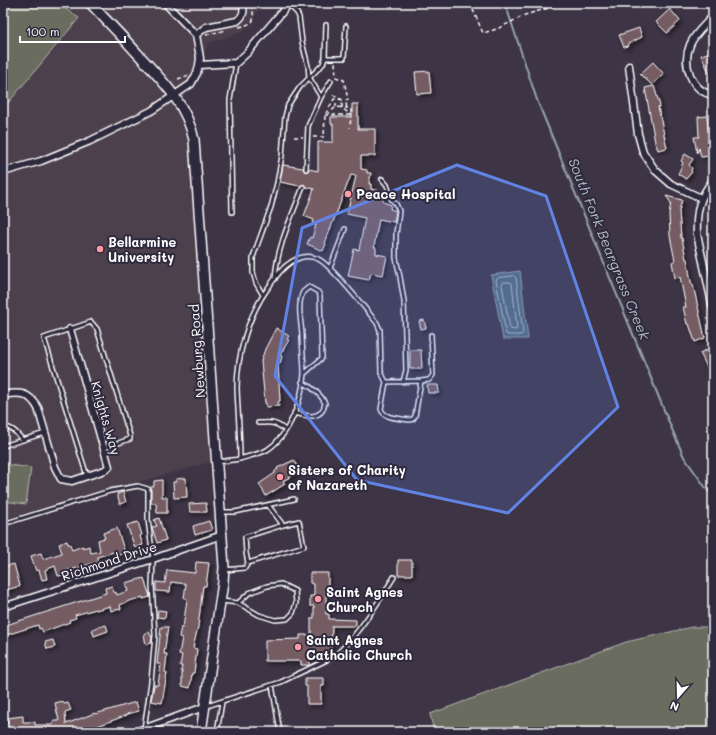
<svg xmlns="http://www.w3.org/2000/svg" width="716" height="735" font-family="Mali,sans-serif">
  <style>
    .built { fill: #4e404e }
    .green { fill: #6a6c5e; stroke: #b4b6ae }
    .water { fill: #50677a; stroke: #96a4af }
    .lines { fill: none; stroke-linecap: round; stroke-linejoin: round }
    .shore { stroke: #b9c2ca; stroke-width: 1 }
    .stream { stroke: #96a4af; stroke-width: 2 }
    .building { fill: #745c64; stroke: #fff; filter: url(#shadow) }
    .service-casing { stroke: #fff; stroke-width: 6 }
    .minor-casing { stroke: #fff; stroke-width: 9 }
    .secondary-casing { stroke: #fff; stroke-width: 12 }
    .path { stroke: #fff; stroke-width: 1.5; stroke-dasharray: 4 3; stroke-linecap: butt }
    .service { stroke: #2f2a3d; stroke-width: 3 }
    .minor { stroke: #2f2a3d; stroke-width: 6 }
    .secondary { stroke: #2f2a3d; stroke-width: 9 }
    .marked { fill: #6183e4; fill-opacity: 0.2; stroke: #6183e4; stroke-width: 3; stroke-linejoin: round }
    .poi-dot { fill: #ff9aa2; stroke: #2f2a3d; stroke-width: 1.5 }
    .labels { text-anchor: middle; stroke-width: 4; stroke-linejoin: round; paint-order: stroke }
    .poi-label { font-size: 13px; font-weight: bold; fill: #fff; stroke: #2f2a3d; text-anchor: start }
    .street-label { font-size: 13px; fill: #fff; stroke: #2f2a3d }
    .water-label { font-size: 14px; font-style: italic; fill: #b0bbc3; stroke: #2f2a3d }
  </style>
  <defs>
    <filter id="shadow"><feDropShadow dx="2" dy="2" stdDeviation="2" flood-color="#0009"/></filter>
  </defs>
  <rect width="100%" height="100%" fill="#3d3445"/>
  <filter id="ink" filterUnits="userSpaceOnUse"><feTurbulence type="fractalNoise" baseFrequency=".025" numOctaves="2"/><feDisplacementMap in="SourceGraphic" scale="8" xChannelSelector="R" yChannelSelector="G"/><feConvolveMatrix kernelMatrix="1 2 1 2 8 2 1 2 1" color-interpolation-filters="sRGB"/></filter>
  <g filter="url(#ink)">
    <path class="built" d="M3,3h261l-22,29 -33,11 -29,61 12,38 3,81 16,239 -208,57z"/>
    <path class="green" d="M3,3h54l22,15 -76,91z
      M3,464l28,4 -5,36 -23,-3z
      M692,627h21v105h-279l-4,-18 196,-72z"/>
    <path class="water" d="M520,271l8,68h-25l-12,-64z"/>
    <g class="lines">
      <path class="shore" d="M514,276l2,2 7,55 -2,2h-13l-2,-1 -10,-54 2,-2z
        M504,282h6l2,1 5,45 -1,2 -6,-1 -8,-44z"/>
      <path class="stream" d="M505,3l32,97 134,327 13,30 24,34 5,2"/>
    </g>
    <path class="building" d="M670,9l10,12 -13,12 -11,-11z
      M639,28l3,9 -14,7 1,2 -5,1 -5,-12z
      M711,52l2,5v24l-12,-26z
      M653,62l11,12 -12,11 -12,-11z
      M429,71l2,22 -14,1 -2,-22z
      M654,86l6,20 -2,1 9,41 -9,2 -3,-8 -10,-54z
      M352,104h6v25h17v27h-14v13l6,1v3h4l-2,11h2v5l14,3 -2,10 8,3 -1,4 6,2 -2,11 -15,-3 -5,28 2,1v6l11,2 -4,19 -12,-2 -2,7 -21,-4 6,-27 5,1 6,-32 -18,-4 9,-38 -5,-1 -26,68 1,1 -3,7 -16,-7 3,-7 2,1 4,-13 -4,-1 2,-4 -10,-4 10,-27 -8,-2 -2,-3 -4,2 -20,-4 3,-17 20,3 2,4 4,-3 9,2v-29h15v-18h-2v-7h21z
      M707,116l4,36 -1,4 -9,1 -2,-9 -2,5 -3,-16h5l-1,-20z
      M685,154l8,5 -4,6 3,3 -1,3 1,1 -6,7 -8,-5 5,-11 -2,-2z
      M666,196l16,4 -3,11 2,27h1l4,21h1l4,23 2,3 12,53 -10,4 -6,-18h-2l-4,-17h3l-6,-30 -5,1 -3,-16 3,-1 -5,-25 -1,-23 2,-10z
      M424,320l2,8 -5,1 -2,-8z
      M276,328l13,8 -2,3 2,1 -9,15 2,1 -2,8 -2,-1 2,38 -2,1 1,4 -13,1v-4h-1l-4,-42 4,-12z
      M711,348l2,3v28l-13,-26z
      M410,350h11l1,19h-12z
      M427,385h11l1,8h-11z
      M294,460l7,11 -18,10 2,3 -19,12 -7,-12 16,-11v-2l3,-2 -1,-1z
      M186,478l1,19 -13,1 -1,-16h3v-3z
      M162,480v17h5v16h-10l-1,-10h-5v-16l3,-1v-5z
      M123,492l3,10 -6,2 -3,-10z
      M206,503l1,9h-17l-1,-8z
      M159,518l7,22 -9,3 -5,-16 5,-1 -3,-6z
      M209,521l3,9 -17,5 -2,-9z
      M138,522l4,13 -2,1 3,9 -8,3 -8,-23z
      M117,528l8,25 -7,2 -1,-4 -20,6 1,5 -35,10 1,3 -6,1 -3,-10 -10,4 2,9 -5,1 -3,-10 -3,1 -5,-15 10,-3 2,6 19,-6 -3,-9 8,-3 1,3h2l2,6 11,-4v2l6,-2 2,7 9,-2 -2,-11 7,-2 -2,-5z
      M398,560h14v15h-14z
      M196,562l13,1 -3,23h-3l-5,41 -5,21 4,1 -3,24h-2l-2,15 -8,-2v-15h-1l1,-5h-2l2,-11 -3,-1 3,-16 -3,-1 2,-10 2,1 4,-29 -3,-1 2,-14 -15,-2 -1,10 -14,-1v-9l9,1 2,-13 28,3z
      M14,564l6,22 -17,5v-13l3,-1 -3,-10z
      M310,573h18v13h-2v28h3v5l27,1v6h-24l-1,26h-5l-5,5 -11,1v7h-9v-4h-36v-21l35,-1v-4h11v-17h3v-12h-4v-10h4v-12l-4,-1z
      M144,578l6,19 -7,2v-2l-14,4 -9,4 1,4 -10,2 -1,-5 -14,4v-1l-21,6 1,3 -7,2 1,2 -27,10 -2,-4 -2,1 -1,-4 -35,11v-10l103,-33 -1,-5 7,-2 2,7 2,-1 1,3 11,-4 -3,-8z
      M158,610l8,1 -1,7 -8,-1z
      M106,625l2,6 -14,5 -2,-7z
      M161,627h7l-4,27h3l-2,18 2,1 -5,30 -11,-2 3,-16h4l3,-21h-4z
      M149,632l3,6 -1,5 -5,2 -2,-11z
      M53,640l2,7 -8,2 -2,-7z
      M305,678h19v8h-3v18h-14v-18h-2z
      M63,701l1,3 4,-1 3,7 -6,2 1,12 29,-11v1l41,-12 3,9 -12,3v1l-32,12 -17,5h-50l-9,-1 -12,1 -1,-9h2l-1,-5 16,-2v6h12v3h18v-4h6l-4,-18z"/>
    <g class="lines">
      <defs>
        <path id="service" d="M289,5l8,8 2,4 3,25 6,24 1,11 12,20 -13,29 -2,43
          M325,58h19l2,-32
          M321,97l10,-16
          M382,179l5,6 5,15 4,4 3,7 -3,23v24l4,19 4,24 2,69 -3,12
          M232,212l-2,-112 6,-37
          M330,268l15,-39
          M275,279c2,-33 17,-63 28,-92
          M263,295l-7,-12 -3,-11v-15l18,-50 6,-24 5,-27 3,-39 3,-12 12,-18 23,-23 2,-6 1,-33
          M386,382l35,-1
          M294,413c12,3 28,8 31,-10 -5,-10 -13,-16 -23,-21
          M258,423c12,0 17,-2 27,7
          M3,427c9,-1 14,7 20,13
          M3,446l42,-13
          M240,459c9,-3 19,-5 27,-9 23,-15 35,-50 37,-76 0,-13 -2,-26 -2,-40 -1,-13 -5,-30 1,-42l6,-5 9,5 2,4 2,62 -18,16
          M217,462l23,-3c0,-24 -2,-47 -3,-70 0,-35 11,-73 31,-101 6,-8 11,-17 19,-23 10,-8 21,-12 33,-5 8,5 14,13 20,19 13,14 25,29 37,44l3,7 1,42 5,10 -5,27c3,10 19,9 28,11l4,-1 2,-3 6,-35 8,-1 4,-5 -2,-40
          M87,476l-43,-138 47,-16 6,7 33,107v3l-26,9
          M268,505l15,20 16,-4 5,25 -56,17 -2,-10 -1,-16 38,-12
          M221,512h14l59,-13
          M3,524l107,-33 28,-5 10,3v30l5,40 -1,26 3,50 -4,47 -7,47
          M224,570l21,-2 3,-5
          M222,601l16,2 21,12 16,5 12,-1 6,-6 3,-10 -1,-12 -14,-7 -14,2 -18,7 -11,10
          M272,685l8,47
          M207,706l74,-24 52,-25c21,-16 47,-57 61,-80
          M217,732l5,-30"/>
        <path id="minor" d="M713,16c-8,9 -19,18 -23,29 -8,19 1,46 23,50
          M196,35l10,-8 31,-6c7,-5 7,-10 6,-18
          M199,65l37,-2 11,-10 41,-48
          M629,66l9,68 5,18 12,18 16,14 30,14
          M3,172l38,-11 49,-20 61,-30 40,-27 6,-11 2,-8 1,-7 -4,-23 -31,-32
          M713,180c-14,18 -17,31 -16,54l16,74
          M3,395c17,-3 26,-3 35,13l17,59 6,12 11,2 33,-11 4,-3 -39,-138
          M3,607l150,-48 69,-24
          M135,732l69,-25"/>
        <path id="secondary" d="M90,3c16,17 32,33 47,50 24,26 50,51 57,87l30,427 -1,15 -22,150"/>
      </defs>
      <use href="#service" class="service-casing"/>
      <use href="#minor" class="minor-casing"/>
      <use href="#secondary" class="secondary-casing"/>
      <path class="path" d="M470,3l13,30 14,-4 28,-14 40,-12
        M239,27c19,-4 15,-8 12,-24
        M206,35l20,-5
        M178,79l11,-4
        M333,95l9,5v8l9,7 -1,13
        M336,107v-7
        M347,107l-1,-2 2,-5
        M325,115h26v-9
        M327,115l9,-8 12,1
        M294,137h9
        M313,137h11l1,-22 9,-16 14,1 -4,-20 -8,-3 -1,-15"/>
      <use href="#service" class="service"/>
      <use href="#minor" class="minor"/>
      <use href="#secondary" class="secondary"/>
    </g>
  </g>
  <path class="marked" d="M457,165l89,31 72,211 -110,106 -151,-33 -82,-104 27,-148z"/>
  <g class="poi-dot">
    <circle cx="348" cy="194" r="4"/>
    <circle cx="100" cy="249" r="4"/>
    <circle cx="280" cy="477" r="4"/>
    <circle cx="318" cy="599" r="4"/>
    <circle cx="298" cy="647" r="4"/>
  </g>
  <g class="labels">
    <g class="poi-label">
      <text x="356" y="199">Peace Hospital</text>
      <text x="108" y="247">Bellarmine<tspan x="108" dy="15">University</tspan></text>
      <text x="288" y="475">Sisters of Charity<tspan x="288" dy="15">of Nazareth</tspan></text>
      <text x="326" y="597">Saint Agnes<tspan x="326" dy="15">Church</tspan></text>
      <text x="306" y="645">Saint Agnes<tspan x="306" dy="15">Catholic Church</tspan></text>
    </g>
    <g class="street-label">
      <text transform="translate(197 351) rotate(-94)" y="5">Newburg Road</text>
      <text transform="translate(106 418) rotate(74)" y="5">Knights Way</text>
      <text transform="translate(109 561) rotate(-18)" y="5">Richmond Drive</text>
    </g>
    <g class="water-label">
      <text transform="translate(609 249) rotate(68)" y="5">South Fork Beargrass Creek</text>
    </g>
  </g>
  <rect width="716" height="735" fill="none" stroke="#2f2a3d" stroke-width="16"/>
  <rect x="8" y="8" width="700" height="719" fill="none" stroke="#fff" stroke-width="1.5" filter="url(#ink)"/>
  <g transform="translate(678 697) rotate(200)" stroke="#2f2a3d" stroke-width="3" paint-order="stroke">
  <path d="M0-3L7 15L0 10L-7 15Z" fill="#ffffff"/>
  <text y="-6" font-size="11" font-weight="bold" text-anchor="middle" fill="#ffffff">N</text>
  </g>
  <path d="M20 36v6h105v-6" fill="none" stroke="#ffffff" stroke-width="2"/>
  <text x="26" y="36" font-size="12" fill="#ffffff" stroke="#2f2a3d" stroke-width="3" paint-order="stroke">100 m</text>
</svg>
